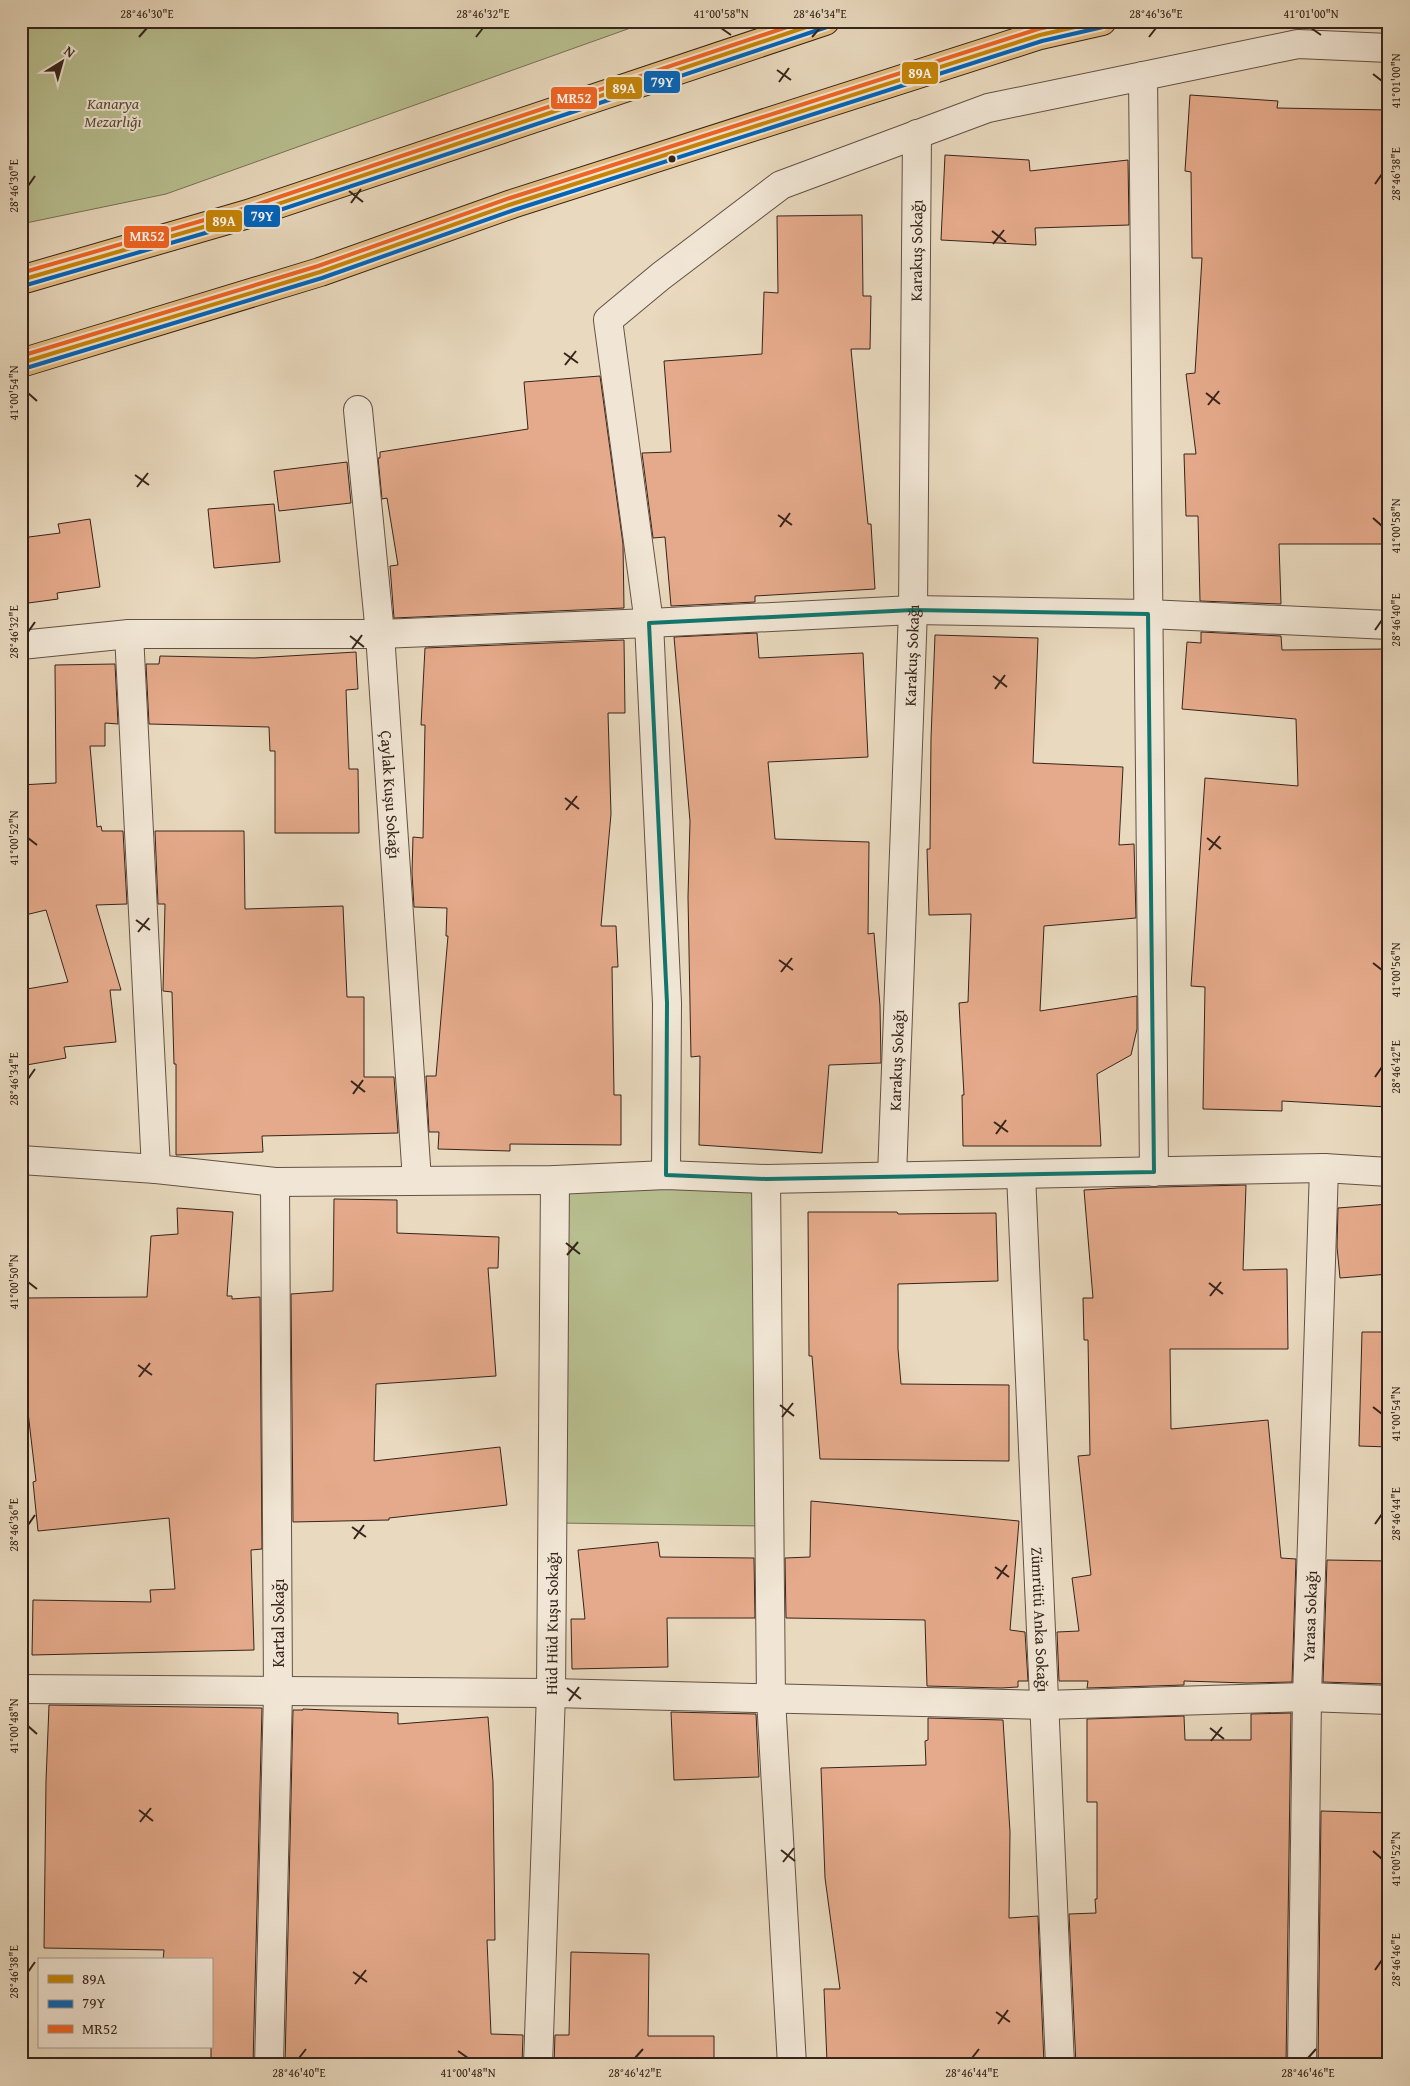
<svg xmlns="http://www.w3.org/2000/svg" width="1410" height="2086" font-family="'Gentium Book Plus',serif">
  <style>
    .green { fill: #b8bf90; stroke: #777256 }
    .building { fill: #e5aa8b; stroke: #36241b }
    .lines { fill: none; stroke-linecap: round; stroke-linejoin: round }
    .minor-casing { stroke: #635144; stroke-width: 30 }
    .tertiary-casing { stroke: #635144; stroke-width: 30 }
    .primary-casing { stroke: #36241b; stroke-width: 30 }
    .minor { stroke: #f1e6d5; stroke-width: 28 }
    .tertiary { stroke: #f1e6d5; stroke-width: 28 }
    .primary { stroke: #e4bc7f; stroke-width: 28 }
    .bus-1-casing { stroke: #f1e6d5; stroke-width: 8 }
    .bus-2-casing { stroke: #f1e6d5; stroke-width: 8 }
    .bus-3-casing { stroke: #f1e6d5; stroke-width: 8 }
    .bus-1 { stroke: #c78607; stroke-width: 4 }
    .bus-2 { stroke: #0065bd; stroke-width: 4 }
    .bus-3 { stroke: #f26522; stroke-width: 4 }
    .marked { fill: none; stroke: #0f766e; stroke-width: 4; stroke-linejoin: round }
    .ticks { fill: none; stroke: #36241b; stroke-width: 2 }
    .bus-dot { fill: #36241b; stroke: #f1e6d5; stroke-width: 2 }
    .labels { text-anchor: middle; stroke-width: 4; stroke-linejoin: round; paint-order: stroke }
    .park-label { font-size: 16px; font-style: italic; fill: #564b38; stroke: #f1e6d5 }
    .street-label { font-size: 16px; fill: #36241b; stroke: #f1e6d5 }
    .line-badge { stroke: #f1e6d5; stroke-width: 2 }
    .badge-label { font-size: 14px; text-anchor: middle; font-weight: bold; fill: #fff }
    .neatline { fill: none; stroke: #36241b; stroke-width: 2 }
    .ticks-label { font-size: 12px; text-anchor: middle; fill: #36241b }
  </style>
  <rect width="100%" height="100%" fill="#e9d9be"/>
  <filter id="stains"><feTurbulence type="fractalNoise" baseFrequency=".004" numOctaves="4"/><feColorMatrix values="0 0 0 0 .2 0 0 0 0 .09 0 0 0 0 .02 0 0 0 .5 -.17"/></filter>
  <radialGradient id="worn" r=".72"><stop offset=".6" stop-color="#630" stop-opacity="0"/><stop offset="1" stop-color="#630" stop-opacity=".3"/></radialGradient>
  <path class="green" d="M21,21h629l-484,173 -145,30z
    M758,1186l5,340 -204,-3 2,-333z"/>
  <path class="building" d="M1190,95l88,6 -1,7 112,2v277h-4l4,46v111h-110l2,60 -81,-3 -2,-85h-12l-2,-62h12l-10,-80 9,-1 7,-115h-10l-1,-86 -6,-1z
    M945,155l84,5 1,11 98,-11 1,65 -94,3 1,17 -95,-5z
    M862,215l1,81h8l-1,53h-19l17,175h3l4,65 -120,7v6l-84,4 -6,-69 -12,1 -11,-85 29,-1 -7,-91 98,-7 2,-62 14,1 -1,-77z
    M600,376l23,168 1,64 -230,10 -4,-52 8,-1 -11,-67 -5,1 -4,-41h2v-6l148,-23 -4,-47z
    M347,462l4,41 -72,8 -5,-40z
    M274,504l6,58 -66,6 -6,-59z
    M90,519l10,68 -43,6 1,6 -37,5v-66l39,-5 -2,-9z
    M1201,632l80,4 1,14 107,-1v199l-5,64 3,1 -5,90 7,1 -2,103 -105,-6v10l-79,-2 2,-122 -14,-1 14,-208 93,8 -2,-67 -114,-10 5,-67 14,1z
    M757,633l2,25 104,-5 5,104 -100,5 7,77 94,3 -1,92 6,-1 6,73 1,57 -52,2 -7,88 -123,-8 1,-89 -9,1 -3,-160 2,-76 -16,-184z
    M935,635l103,3 -5,125 90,4 -4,78 15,-1 2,74 -92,8 -4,85 97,-15v33l-6,26 -34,19 4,72h-138l-1,-51h2l-5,-92 9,-1 3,-88 -42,1 -2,-66h3l1,-111z
    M624,640l1,73h-17l3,101 -10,112h15l2,41h-6l2,128h7v50l-111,-1v7l-72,-2 1,-17h-10l-3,-56h10l12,-140h-2l1,-28 -33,-1 -2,-34 1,-36 10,1 2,-113h-4l4,-77z
    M356,652l2,37 -12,1 3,79h9l1,64h-84v-82h-5l-1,-24 -120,-3 -3,-60h13l1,-8 94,2z
    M115,664l3,60 -13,-1v23h-15l7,81 4,-1 1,5h21l4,73 -31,1 25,85h-11l6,52 -52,5 2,11 -45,8v-76l47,-8 -22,-72 -25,6v-131l35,-2 -1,-118z
    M155,831h89l1,78 98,-3 4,91h17v80h30l4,56 -136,3 1,16 -87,3v-91h-2l-2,-72 -9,-1 2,-87h-7z
    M1246,1185l-3,85 44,-1 1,80h-118l1,80 97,-9 13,138 15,1 -4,123 -45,1 -63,-2v4l-97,3 1,-7h-29l-2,-49 22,-1 -7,-53 19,-3 -13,-119 12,-1 -2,-115h-4l-1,-42h10l-9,-108 34,-2z
    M334,1199l63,1v33l102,4 -1,31h-10l8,108 -120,8 -2,77 126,-14 7,58 -118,13v2l-96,2 -2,-228 42,-3z
    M1389,1204v70l-49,4 -3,-31 1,-39z
    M177,1208l56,4 -6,84h5v3l28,-2 2,252 -11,1 3,100 -222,5 1,-55 118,2 -1,-12 25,-1 -6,-71 -131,13 -5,-49 3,-1 -10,-86 -1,-97 122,-1 4,-61 27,-2z
    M808,1212h89l1,2 98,-1 2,68 -100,3v65l3,35 108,1v76l-189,-2 -8,-103h-3z
    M1362,1332h27v115l-30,-1z
    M811,1501l208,20 -9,109 15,2 3,49h-10v6l-17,1 -74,-2 -2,-66 -139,-2 -1,-60 25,-1z
    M658,1542l2,15 94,1 1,60h-88l1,49 -96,2 -1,-50h14l-7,-69z
    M1327,1560l62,1v76l-3,-1 -1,48 -62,-2z
    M49,1705l213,3 -9,357h-42v-105h-48l1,-10 -120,-2 2,-167z
    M303,1709l95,4v11l90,-7 5,65 2,158h-8l4,94 32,1 -1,30h-237l8,-355h10z
    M671,1712l85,2 3,63 -85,3z
    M1291,1713l-5,352h-210l-7,-151 27,-1 -1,-14h2v-97h-10v-83l97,-3 1,24h66v-26z
    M928,1718l75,2 7,112 -1,86 29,-2 6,149 -91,-2v-4l-126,3 -3,-73h16l-15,-111 -4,-110 105,-3 -1,-24 3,-1z
    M1321,1811l68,2v252h-71z
    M571,1952l78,2 -1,82h66v29h-160l1,-30h14z"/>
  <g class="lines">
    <defs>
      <g id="minor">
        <path d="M1143,76l11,1096"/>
        <path id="s1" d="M358,410l22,224 37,546"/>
        <path d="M129,634l27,535"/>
        <path d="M21,645l108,-11h251l269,-11 264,-13 235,4 241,11"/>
        <path d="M21,1160l135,9 119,13 280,-2 111,-5 100,4 558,-11 65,4"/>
        <path id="s2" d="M1021,1174l39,891"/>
        <path d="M666,1175l1,-172 -18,-380 -41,-303 53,-44 120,-91 207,-77 310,-64 91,4"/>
        <path id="s3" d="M892,1176l21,-566 4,-476"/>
        <path d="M766,1179l5,520 21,366"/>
        <path d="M269,2065l9,-373 -3,-510"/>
        <path id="s4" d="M538,2065l13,-372 4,-513"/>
        <path id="s5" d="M1302,2065l5,-368 17,-529"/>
      </g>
      <path id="tertiary" d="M21,1689l530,4 494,12 262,-8 82,3"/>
      <path id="primary" d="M21,280l227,-66 577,-193
        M21,363l299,-91 192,-68 528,-169 62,-14"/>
    </defs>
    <use href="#minor" class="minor-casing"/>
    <use href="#tertiary" class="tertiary-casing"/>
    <use href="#primary" class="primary-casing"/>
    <use href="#minor" class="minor"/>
    <use href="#tertiary" class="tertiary"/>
    <use href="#primary" class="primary"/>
    <defs>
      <path id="bus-1" d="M21,280l227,-66 576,-193
        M21,363l299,-91 192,-68 528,-169 61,-14"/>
      <path id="bus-2" d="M23,286l227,-66 577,-193
        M23,369l299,-91 192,-68 528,-169 61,-14"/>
      <path id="bus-3" d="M21,273l225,-65 559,-187
        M21,356l297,-90 192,-68 528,-169 35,-8"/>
    </defs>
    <use href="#bus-1" class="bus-1-casing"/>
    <use href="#bus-2" class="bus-2-casing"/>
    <use href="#bus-3" class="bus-3-casing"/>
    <use href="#bus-1" class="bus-1"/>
    <use href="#bus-2" class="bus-2"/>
    <use href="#bus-3" class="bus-3"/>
  </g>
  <path class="marked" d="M913,610l235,4 6,558 -388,7 -100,-4 1,-172 -18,-380z"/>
  <path class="ticks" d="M721,28l10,7M1311,28l10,7M139,37l8,-9M476,37l7,-9M812,37l8,-9M1149,37l7,-9M777,70l14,10M1373,74l9,7M779,82l10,-14M1375,184l7,-10M28,186l7,-10M349,191l14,11M351,203l10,-14M992,231l14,11M993,244l11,-14M564,353l14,10M565,365l11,-14M28,393l9,8M1206,393l14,11M1208,405l11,-14M135,475l14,10M137,487l11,-14M778,515l14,10M1373,518l9,8M780,527l10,-14M1375,630l7,-10M28,632l7,-10M350,636l14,11M352,649l10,-14M993,676l14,11M995,689l10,-14M565,798l14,11M566,810l11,-14M28,838l9,7M1207,838l14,11M1209,850l11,-14M136,920l14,10M138,932l11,-14M779,960l14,10M1373,963l9,7M781,972l11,-14M1375,1077l7,-10M28,1079l7,-10M351,1081l14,11M353,1094l10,-14M994,1122l14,10M996,1134l10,-14M566,1243l14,11M567,1255l11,-13M28,1282l9,7M1209,1283l14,11M1210,1296l11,-14M138,1365l14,10M139,1377l11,-14M780,1405l14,11M1373,1407l9,7M782,1417l11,-14M1375,1524l7,-10M28,1525l7,-10M352,1527l14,10M354,1539l10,-14M995,1567l14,10M997,1579l10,-14M567,1688l14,11M569,1701l10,-14M28,1726l9,8M1210,1728l14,11M1211,1741l11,-14M139,1810l14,11M140,1822l11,-14M781,1850l14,11M1373,1851l9,8M783,1862l11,-14M1375,1970l7,-10M28,1972l7,-10M353,1972l14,10M355,1984l11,-14M996,2012l14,10M998,2024l10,-14M458,2051l10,7M299,2058l7,-9M635,2058l8,-9M972,2058l7,-9M1308,2058l8,-9"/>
  <circle class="bus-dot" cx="672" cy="159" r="4.5"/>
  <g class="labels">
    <g class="park-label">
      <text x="113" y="109">Kanarya<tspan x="113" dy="18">Mezarlığı</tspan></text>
    </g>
    <g class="street-label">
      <text dy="6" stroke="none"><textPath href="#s3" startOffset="926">Karakuş Sokağı</textPath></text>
      <text dy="6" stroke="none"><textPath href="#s3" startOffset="521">Karakuş Sokağı</textPath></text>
      <text dy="6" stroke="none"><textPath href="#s1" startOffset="386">Çaylak Kuşu Sokağı</textPath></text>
      <text dy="6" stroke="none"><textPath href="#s3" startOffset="116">Karakuş Sokağı</textPath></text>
      <text dy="6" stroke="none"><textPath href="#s5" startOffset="449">Yarasa Sokağı</textPath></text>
      <text dy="6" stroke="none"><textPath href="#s2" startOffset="446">Zümrütü Anka Sokağı</textPath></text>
      <text dy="6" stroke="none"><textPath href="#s4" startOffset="442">Hüd Hüd Kuşu Sokağı</textPath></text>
      <text transform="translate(278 1623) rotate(-90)" y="6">Kartal Sokağı</text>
    </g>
  </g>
  <g class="line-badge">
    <rect x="901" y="61" width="38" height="24" rx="5" fill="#c78607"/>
    <rect x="643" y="70" width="38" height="24" rx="5" fill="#0065bd"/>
    <rect x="605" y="76" width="38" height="24" rx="5" fill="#c78607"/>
    <rect x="550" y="86" width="48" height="24" rx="5" fill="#f26522"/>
    <rect x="243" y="204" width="38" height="24" rx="5" fill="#0065bd"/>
    <rect x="205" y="209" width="38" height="24" rx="5" fill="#c78607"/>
    <rect x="123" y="225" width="47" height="24" rx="5" fill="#f26522"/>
  </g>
  <g class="badge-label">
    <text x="920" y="78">89A</text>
    <text x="662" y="87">79Y</text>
    <text x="624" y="93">89A</text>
    <text x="574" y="103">MR52</text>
    <text x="262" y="221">79Y</text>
    <text x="224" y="226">89A</text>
    <text x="147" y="241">MR52</text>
  </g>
  <rect width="1410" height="2086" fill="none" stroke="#e9d9be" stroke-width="55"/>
  <rect x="38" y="1958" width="175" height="90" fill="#f1e6d5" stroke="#a6988b"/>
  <rect x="48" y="1975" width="25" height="8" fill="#c78607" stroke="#a6988b"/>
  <text x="82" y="1984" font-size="15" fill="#36241b">89A</text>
  <rect x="48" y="2000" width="25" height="8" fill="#0065bd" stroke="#a6988b"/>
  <text x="82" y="2008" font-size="15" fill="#36241b">79Y</text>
  <rect x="48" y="2025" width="25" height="8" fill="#f26522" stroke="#a6988b"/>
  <text x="82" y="2034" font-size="15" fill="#36241b">MR52</text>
  <g transform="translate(62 62) rotate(37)" stroke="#f1e6d5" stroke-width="4" paint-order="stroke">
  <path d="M0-4L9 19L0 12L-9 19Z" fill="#36241b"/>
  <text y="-8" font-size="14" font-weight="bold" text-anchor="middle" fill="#36241b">N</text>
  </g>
  <rect x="28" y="28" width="1354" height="2030" class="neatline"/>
  <g class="ticks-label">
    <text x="147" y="18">28°46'30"E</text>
    <text x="483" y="18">28°46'32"E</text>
    <text x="721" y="18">41°00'58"N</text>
    <text x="820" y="18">28°46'34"E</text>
    <text x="1156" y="18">28°46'36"E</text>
    <text x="1311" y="18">41°01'00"N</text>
    <text transform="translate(1396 81) rotate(-90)" y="4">41°01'00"N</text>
    <text transform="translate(1396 174) rotate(-90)" y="4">28°46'38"E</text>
    <text transform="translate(14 186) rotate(-90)" y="4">28°46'30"E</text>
    <text transform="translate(14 393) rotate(-90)" y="4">41°00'54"N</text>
    <text transform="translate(1396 526) rotate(-90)" y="4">41°00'58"N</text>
    <text transform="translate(1396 620) rotate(-90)" y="4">28°46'40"E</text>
    <text transform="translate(14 632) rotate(-90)" y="4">28°46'32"E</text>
    <text transform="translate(14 838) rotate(-90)" y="4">41°00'52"N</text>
    <text transform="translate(1396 970) rotate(-90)" y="4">41°00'56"N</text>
    <text transform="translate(1396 1067) rotate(-90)" y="4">28°46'42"E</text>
    <text transform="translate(14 1079) rotate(-90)" y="4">28°46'34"E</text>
    <text transform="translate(14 1282) rotate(-90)" y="4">41°00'50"N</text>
    <text transform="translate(1396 1414) rotate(-90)" y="4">41°00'54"N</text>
    <text transform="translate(1396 1514) rotate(-90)" y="4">28°46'44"E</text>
    <text transform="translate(14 1525) rotate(-90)" y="4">28°46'36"E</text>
    <text transform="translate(14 1726) rotate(-90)" y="4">41°00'48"N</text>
    <text transform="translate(1396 1859) rotate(-90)" y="4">41°00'52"N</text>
    <text transform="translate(1396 1960) rotate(-90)" y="4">28°46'46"E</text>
    <text transform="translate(14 1972) rotate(-90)" y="4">28°46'38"E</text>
    <text x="299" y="2077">28°46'40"E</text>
    <text x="468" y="2077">41°00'48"N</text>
    <text x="635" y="2077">28°46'42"E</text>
    <text x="972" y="2077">28°46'44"E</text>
    <text x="1308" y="2077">28°46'46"E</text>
  </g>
  <rect width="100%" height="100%" filter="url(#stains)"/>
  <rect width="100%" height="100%" fill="url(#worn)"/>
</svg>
